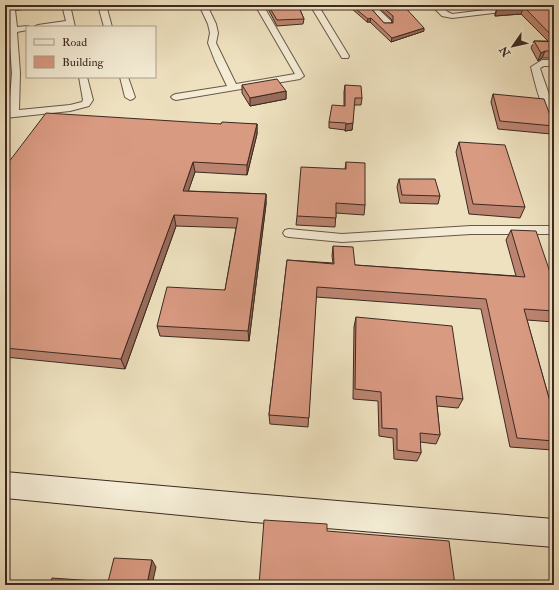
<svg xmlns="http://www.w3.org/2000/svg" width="559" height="590" font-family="'IM FELL Double Pica',serif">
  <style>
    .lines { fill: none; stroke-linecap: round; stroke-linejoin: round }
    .street-casing { stroke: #6a5748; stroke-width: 2 }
    .secondary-casing { stroke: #3e2921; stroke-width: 2 }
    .street { fill: #f4ecd5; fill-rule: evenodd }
    .secondary { fill: #f4ecd5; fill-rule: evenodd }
    .wall { fill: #bb8470; stroke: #3e2921 }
    .shaded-wall { fill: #986c5b; stroke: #3e2921 }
    .building { fill: #d99a82; stroke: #3e2921 }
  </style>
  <rect width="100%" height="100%" fill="#eee1bf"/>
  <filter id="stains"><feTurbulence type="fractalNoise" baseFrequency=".005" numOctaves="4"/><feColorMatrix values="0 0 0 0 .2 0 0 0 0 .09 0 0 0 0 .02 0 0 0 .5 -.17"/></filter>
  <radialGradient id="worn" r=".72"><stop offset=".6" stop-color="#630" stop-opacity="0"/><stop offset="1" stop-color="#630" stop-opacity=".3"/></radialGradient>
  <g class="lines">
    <defs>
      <path id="street" d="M7,5h35l-4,2 -23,3 2,17 10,-1 3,1h-3v3l-10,2 3,41 -1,37 51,-5 12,-3 1,-2 -4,-23h8l6,23 -4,6 -19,5 -65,7v-6l4,-1 3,-38 -3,-40h-4v-4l4,-1z
        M62,5h8l5,22h-8v-1l-33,1 4,-2 28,-4z
        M98,5h8l6,22h-8z
        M199,5h8l9,19 2,9 -2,10 20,41 59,-10 -40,-69h8l41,71 -4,3 -124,21 -3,-1 -2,-2 2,-2 3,-1 51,-8 -12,-25 -7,-18 2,-10 -2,-9z
        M310,5h8l31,51 -1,2h-6z
        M366,5h8l17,16v4h-6z
        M431,5h8l9,7 4,2 74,-9h22l-4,2 -92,11 -10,-2z
        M542,60h12v6h-10l-4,2c5,17 14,35 14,52 -12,-3 -20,-42 -23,-53z
        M120,77h8l7,20 -2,2 -3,1 -5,-3z
        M471,226h83v8h-83l-129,8 -53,-5 -4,-1 -2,-3 2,-3 4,-1 53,5z"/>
      <path id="secondary" d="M5,472l248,22 301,25v28l-301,-25 -248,-24z"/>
    </defs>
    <use href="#street" class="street-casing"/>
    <use href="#secondary" class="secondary-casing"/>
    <use href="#street" class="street"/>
    <use href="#secondary" class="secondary"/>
  </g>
  <path class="wall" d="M266,5h32l6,14 -1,5 -26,2z
    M347,5h21l16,18h8v-3l-16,-15h33h-6l21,26 -33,11 -21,-20h-3l-16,-14 -2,1z
    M554,5v53h-12l-4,3 -7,-13 3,-7h14l-27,-27 -26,2v-2l2,-6z
    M242,85l44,6v8l-36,7 -8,-13z
    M345,85l17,13 -1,7h-7l-2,25 -7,1v-1l-16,-2v-6l15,-16v-14z
    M493,94l61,32 -3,8 -53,-5 -7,-27z
    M221,124h36v10l-10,41 -52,-3 -7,19 78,3v10l-17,137 -89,-5 -3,-10 68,-36 11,-62 -60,-2 -51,143 -120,-12v-190z
    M459,142l66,65 -5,11 -51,-4 -13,-62z
    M346,162l19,43 -1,10 -28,-2 -1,14 -39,-2 1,-9 48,-47z
    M399,179l41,17 -2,8 -38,-1 -3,-16z
    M511,230l43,54v38l-27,-2 27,96v34h-1l-43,-3 -29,-138 -165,-12 -8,130 -38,-3 -1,-9 18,-155 46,3 -1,-7 1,-10 22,19 161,11 -10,-36z
    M356,317l107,82 -5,9 -21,-2 3,29 -4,9 -16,-2 1,11 -4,8 -23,-2 -1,-21 -14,-2 -1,-35 -25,-2 1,-72z"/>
  <path class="shaded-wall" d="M349,5h2v3l-2,1z
    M495,5h19l-20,2z
    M524,7l-3,7 -26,2 2,-7z
    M371,18l-1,4h-3l1,-3z
    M424,28v3l-33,11 1,-4z
    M545,51l-3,7 -4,3 3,-8z
    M286,91v8l-36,7v-8z
    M353,123l-1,7 -7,1 1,-7z
    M257,124v10l-10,41v-10z
    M193,162l2,10 -10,29 -2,-10z
    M266,194v10l-17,137 -1,-10z
    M174,215l2,11 -51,143 -4,-10z
    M152,560l4,7 -4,18 -5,-1z"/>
  <path class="building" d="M268,5h30l6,14 -27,1z
    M351,5h17l16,18h9v-7l-13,-11h23l21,23 -32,10 -21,-20 -3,1z
    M518,5h36v33l-30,-31 -27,2v-1z
    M534,41l20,1v9h-9l-4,2z
    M277,79l9,12 -36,7 -8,-13z
    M345,85l16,1 1,12h-7l-2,25 -7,1v-1l-17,-1 3,-17 13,1z
    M493,94l51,5 10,27 -54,-5z
    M46,113l175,11 1,-2 35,2 -10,41 -54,-3 -10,29 83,3 -18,137 -91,-5 10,-39 58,3 13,-72 -64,-3 -53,144 -116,-11v-181z
    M459,142l46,3 20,62 -52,-3z
    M346,162l19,1v42l-29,-2v15l-39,-2 4,-49 45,2z
    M399,179h36l5,17 -38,-1z
    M511,230l25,1 18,53v27l-30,-2 30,107v25l-37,-3 -31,-139 -169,-12 -8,131 -40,-3 18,-155 47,4 -1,-18 20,1 2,18 170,12z
    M356,317l96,9 11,73 -27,-3 4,39 -20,-2 1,20 -24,-3v-21l-15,-1 -1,-36 -26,-3z
    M264,520l63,4v7l122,10 6,44h-196z
    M114,558l38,2 -5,24 16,1h-113l2,-7 56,4z"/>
  <rect width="559" height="590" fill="none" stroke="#eee1bf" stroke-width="20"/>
  <rect x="6" y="6" width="547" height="578" fill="none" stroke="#3e2921" stroke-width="2"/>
  <rect x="10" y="10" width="539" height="570" fill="none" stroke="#3e2921"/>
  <rect x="26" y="26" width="130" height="52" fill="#f4ecd5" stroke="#ab9e8d"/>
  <rect x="34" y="39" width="20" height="6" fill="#f4ecd5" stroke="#ab9e8d"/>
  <text x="62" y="46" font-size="12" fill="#3e2921">Road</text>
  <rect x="34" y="56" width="20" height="12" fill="#d99a82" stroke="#ab9e8d"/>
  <text x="62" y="66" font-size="12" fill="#3e2921">Building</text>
  <g transform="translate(513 46) rotate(236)" stroke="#f4ecd5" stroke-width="3" paint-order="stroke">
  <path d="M0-3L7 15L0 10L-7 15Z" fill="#3e2921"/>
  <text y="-6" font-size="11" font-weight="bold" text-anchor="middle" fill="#3e2921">N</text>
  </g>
  <rect width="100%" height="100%" filter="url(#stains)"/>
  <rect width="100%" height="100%" fill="url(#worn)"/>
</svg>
